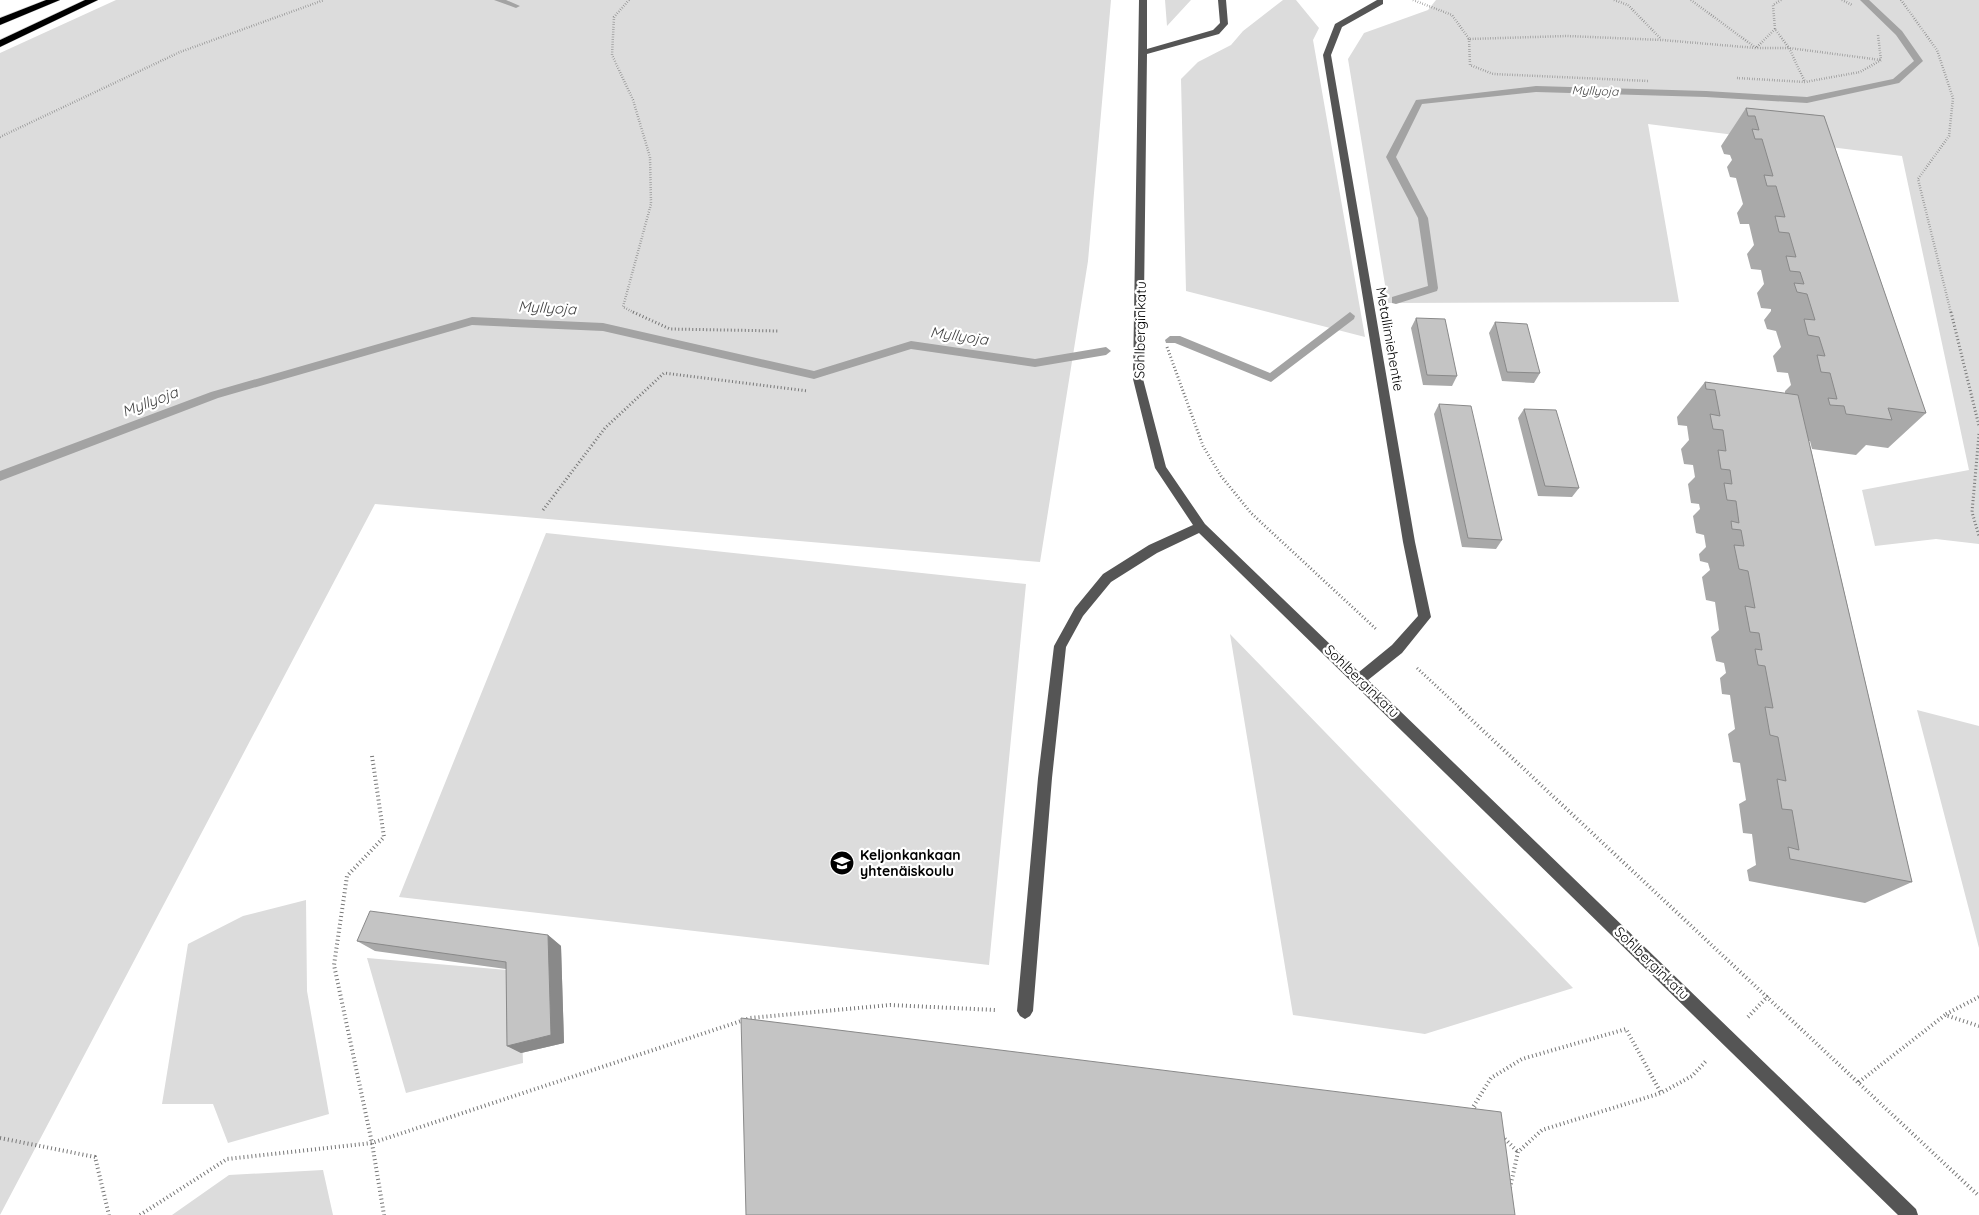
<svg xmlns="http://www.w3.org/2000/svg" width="1979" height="1215" font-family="Quicksand,sans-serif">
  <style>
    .green { fill: #dcdcdc }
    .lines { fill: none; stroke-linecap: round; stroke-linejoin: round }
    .stream { fill: #a3a3a3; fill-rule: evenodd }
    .highway-casing { stroke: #dbdbdb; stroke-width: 1 }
    .path-far2 { stroke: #777; stroke-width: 2.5; stroke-dasharray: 0.5 2; stroke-linecap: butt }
    .path-far1 { stroke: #777; stroke-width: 3; stroke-dasharray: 1 2.5; stroke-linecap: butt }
    .path { stroke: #777; stroke-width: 4; stroke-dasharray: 1 3; stroke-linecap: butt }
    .minor { fill: #555; fill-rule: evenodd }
    .highway { fill: #000; fill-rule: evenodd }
    .wall { fill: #a9a9a9 }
    .shaded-wall { fill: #898989 }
    .building { fill: #c4c4c4; stroke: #898989 }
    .labels { text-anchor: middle; stroke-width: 4.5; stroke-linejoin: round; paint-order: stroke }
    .far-water-label { font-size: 12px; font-style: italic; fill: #444; stroke: #fff }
    .street-label { font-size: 14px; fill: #000; stroke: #fff }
    .poi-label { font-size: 14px; font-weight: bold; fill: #000; stroke: #fff; text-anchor: start }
    .water-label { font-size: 15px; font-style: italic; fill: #444; stroke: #fff }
  </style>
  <rect width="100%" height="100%" fill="#fff"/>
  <path class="green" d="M116,0h995l-23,261 -48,301 -665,-58 -375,711v-1162z
    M1165,0h26l-24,26z
    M1283,0h13l23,28 -6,12 52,297 -179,-46 -5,-212 17,-17 33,-17 12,-14z
    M1436,0h543v544l-43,-5 -61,7 -13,-56 107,-20 -67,-314 -254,-32 31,178 -291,1 -40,-244 16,-26 64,-23z
    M546,533l480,51 -37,381 -590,-68z
    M1230,634l343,354 -148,46 -132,-19z
    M1917,710l62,16v222z
    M306,900l1,91 22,123 -101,29 -15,-39h-51l26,-160 55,-28z
    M367,958l153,13 3,92 -117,30z
    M323,1170l10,45h-161l57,-40z"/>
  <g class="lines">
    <path class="stream" d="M494,0h12l14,6 -4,2z
      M1860,0h9l33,31 21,30 -24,22 -92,20 -101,-6 -170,-5 -114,12 -26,53 32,61 10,70 -1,3 -41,13 -4,-1v-6l36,-11 -10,-68 -32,-61 30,-57 120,-14 170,5 101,6 86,-18 21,-18 -18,-26z
      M1350,312l5,4 -1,3 -83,63 -96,-39h-9l-1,-3 5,-4h10l90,37z
      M472,317l131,6 211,48 97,-30 124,18 71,-12 5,4 -5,4 -71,12 -124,-18 -97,30 -211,-48 -131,-6 -254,73 -218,83v-10l211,-79z"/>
    <defs>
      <path id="highway" d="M46,0h14l-60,25v-7z
        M85,0h13l-98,47v-7z"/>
    </defs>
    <use href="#highway" class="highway-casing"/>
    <path class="path-far2" d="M629,0l-15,17 -2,38 21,45 17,57 1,47 -28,103 12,6
      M1413,0l39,15 17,24 98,-3 95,4 94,8 19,-19
      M1614,0l14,5 33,34
      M1691,0l65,48h33l92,12
      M1781,0l-8,5 2,24 14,19 16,34
      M1842,0l10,5
      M1901,0l36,50 16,48 -4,38 -31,43 33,134
      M1469,39l1,26 23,9 156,7
      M1737,78l68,4 55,-10 21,-12 -3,-25
      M0,137l180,-85 144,-52"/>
    <path class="path-far1" d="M633,312l37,17 109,2
      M1951,312l28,114
      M1167,347l36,99 18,30 30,37 125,116
      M1979,434l-7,78 7,24
      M543,510l62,-82 59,-55 144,18
      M1417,668l45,42"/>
    <path class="path" d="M1460,709l519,487
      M372,756l12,81 -37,39 -13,89 38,178 12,72
      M1946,1014l33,-17
      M1748,1017l20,-21
      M1859,1082l86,-67 34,11
      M1478,1112l-5,-5 18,-29 31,-19 104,-30 35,64
      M1502,1136l16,16
      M0,1138l95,19 14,58
      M1510,1188l8,-36 24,-22 119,-37 31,-17 15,-16
      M140,1215l87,-56 145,-16 378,-125 140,-13 106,5"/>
    <path class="minor" d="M1139,0h8v49l66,-19 7,-7 -2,-23h8l2,24 -9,10 -72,20 -4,325 23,88 39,57 154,148 33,-27 26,-29 -15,-74 -80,-487 12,-31 42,-24h6v4l-41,23 -11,28 84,487 16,75 -29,36 -34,27 548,529 2,6h-20l-699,-682 -42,20 -46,29 -28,34 -17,31 -14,131 -19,233 -3,5 -5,3 -5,-3 -3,-5 21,-233 16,-132 21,-38 28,-34 46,-29 44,-20 -38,-57 -22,-89z"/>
    <use href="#highway" class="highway"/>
  </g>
  <path class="wall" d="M1746,108l78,8 102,297 -38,35 -22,-3 -10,10 -44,-6 -2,-8h-1l103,441 -47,21 -116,-22 -2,-11 9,-5 -4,-31 -9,-1 -4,-29 7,-4 -6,-37 -7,-1 -5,-28 7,-5 -5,-34 -8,-1 -2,-16 6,-5 -2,-10 -8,-2 -5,-24 8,-7 -4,-28 -9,-2 -4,-23 8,-7 -2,-7 -8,-2 -1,-7 7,-7 -2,-12 -8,-2 -3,-17 7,-7 -1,-5 -8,-1 -3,-19 7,-7 -2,-12 -9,-1 -3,-15 8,-9 -2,-14 -9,-1 -1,-8 28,-35 80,12v-3l6,-6 -3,-12 -11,-1 -4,-16 8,-9 -5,-16 -9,-2 -3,-9 7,-9v-2l-10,-1 -4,-15 7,-9 -3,-14 -10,-1 -4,-15 7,-9 -5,-21h-9l-3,-11 6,-9 -7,-26 -6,-1 -3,-10 5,-7 -2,-5 -6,-1 -3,-8z
    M1416,318l41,58 -5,10 -29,-1 -12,-57z
    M1495,322l45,51 -6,10 -32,-2 -13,-48z
    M1439,404l63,136 -6,9 -34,-2 -28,-133z
    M1524,409l55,79 -7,9 -34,-1 -20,-78z
    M548,935l13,11 3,97 -43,10 -14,-7 -1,-77 -131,-18 -18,-10z"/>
  <path class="shaded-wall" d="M548,935l13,11 3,97 -43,10 -14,-7z"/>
  <path class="building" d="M1746,108l78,8 102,297 -38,-5 4,12 -46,-6 -2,-8 -14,-1 -2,-7 9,1 -7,-26 -9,-1 -4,-17 8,1 -6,-19 -11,-2 -4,-16 11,1 -8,-26 -10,-2 -3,-9 10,1 -4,-12 -10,-1 -4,-15 10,1 -7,-24 -10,-1 -4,-16 10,1 -9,-31h-9l-3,-11 9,1 -11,-37h-7l-3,-10 7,1 -4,-14h-7z
    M1416,318l29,1 12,57 -30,-1z
    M1495,322l32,2 13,49 -33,-1z
    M1705,382l93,13 114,487 -122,-23 -2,-12 11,3 -7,-40 -10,-1 -5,-30 9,2 -8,-44 -8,-2 -5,-28 8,1 -8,-42 -7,-1 -3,-16 7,1 -3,-17 -9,-1 -5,-26 10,2 -7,-37 -9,-2 -5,-24 10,1 -3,-16 -9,-1 -1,-8 8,2 -3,-22 -9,-1 -3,-17 8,1 -2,-14 -9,-1 -3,-19 8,1 -3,-21 -10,-1 -3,-15 10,2 -5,-26 -9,-1z
    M1439,404l32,2 31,134 -34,-2z
    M1524,409l32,1 23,78 -34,-2z
    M370,911l178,24 3,100 -44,11 -1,-84 -149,-21z
    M741,1018l760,94 14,103h-769z"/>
  <defs>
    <symbol id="school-disc" viewBox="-11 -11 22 22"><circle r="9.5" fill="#000" stroke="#fff"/><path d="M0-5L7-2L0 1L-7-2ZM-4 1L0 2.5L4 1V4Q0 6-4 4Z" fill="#fff"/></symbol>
  </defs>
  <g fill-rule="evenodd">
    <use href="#school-disc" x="828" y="849" width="28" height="28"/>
  </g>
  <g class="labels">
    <g class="far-water-label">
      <text transform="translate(1595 91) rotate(2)" y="4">Myllyoja</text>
    </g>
    <g class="street-label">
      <text transform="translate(1140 330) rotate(-89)" y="5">Sohlberginkatu</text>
      <text transform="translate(1390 339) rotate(80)" y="5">Metallimiehentie</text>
      <text transform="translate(1362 681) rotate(44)" y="5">Sohlberginkatu</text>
      <text transform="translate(1652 963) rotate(44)" y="5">Sohlberginkatu</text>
    </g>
    <g class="poi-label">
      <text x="860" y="860">Keljonkankaan<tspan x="860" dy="16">yhtenäiskoulu</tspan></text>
    </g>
    <g class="water-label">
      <text transform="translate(547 308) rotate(3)" y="5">Myllyoja</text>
      <text transform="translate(959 336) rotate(8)" y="5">Myllyoja</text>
      <text transform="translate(150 402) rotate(-21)" y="5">Myllyoja</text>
    </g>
  </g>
</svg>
